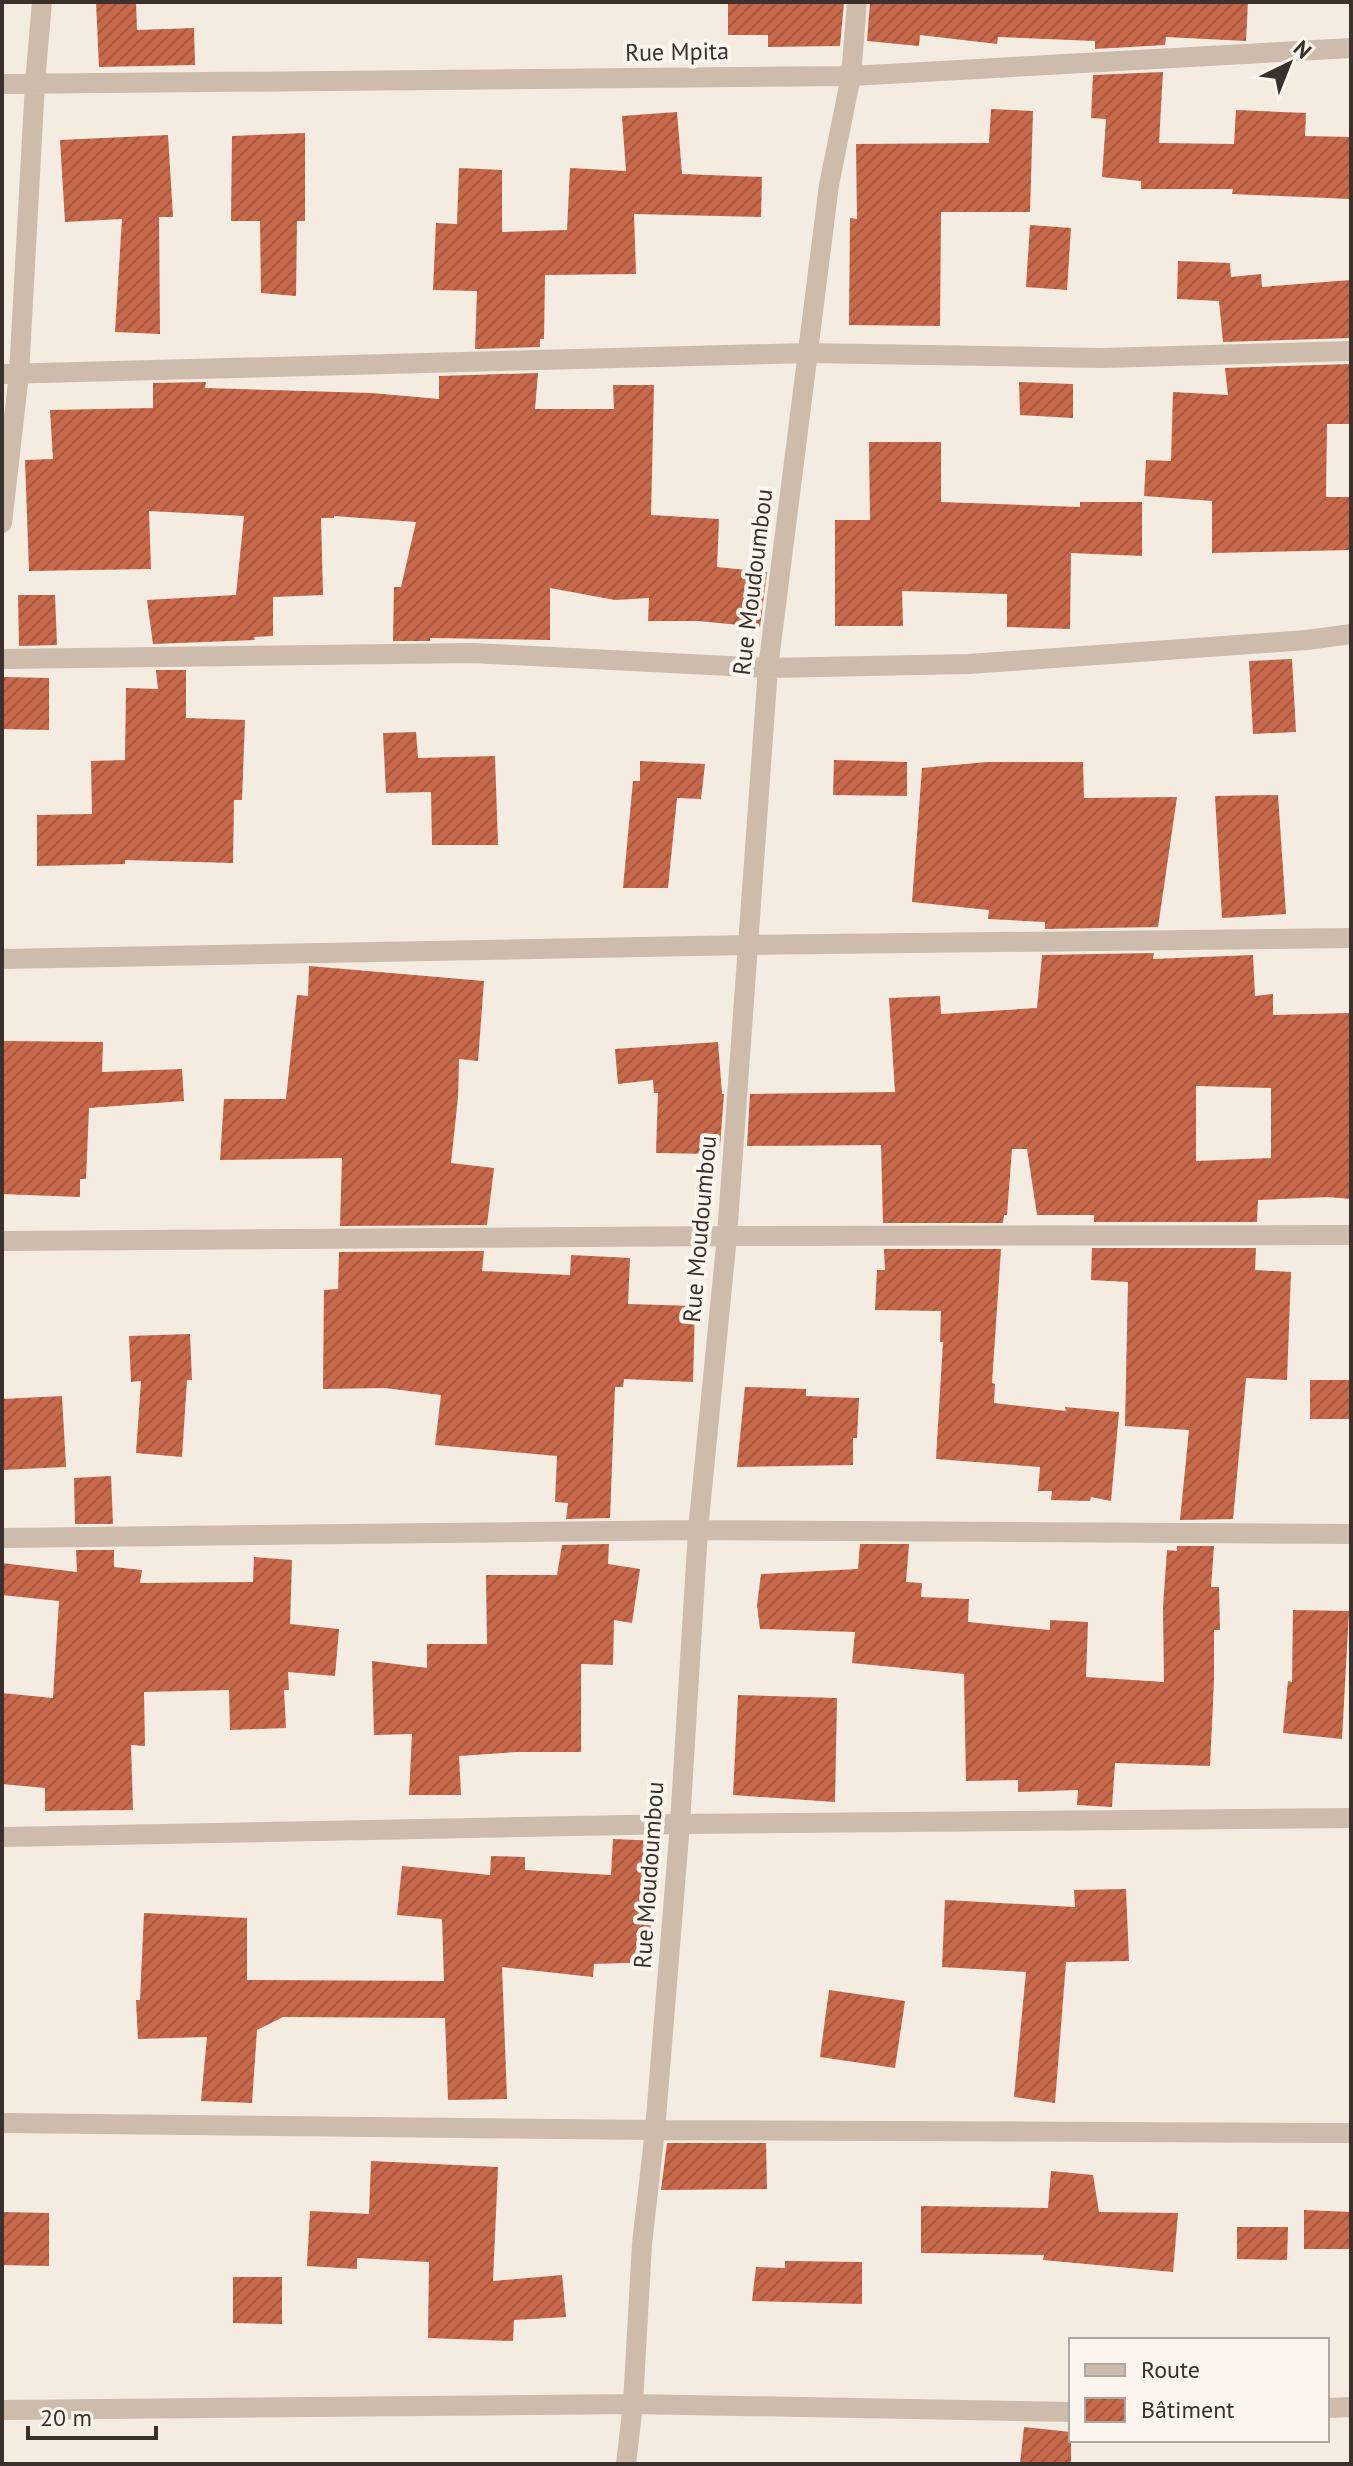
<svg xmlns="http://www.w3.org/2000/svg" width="1353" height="2466" font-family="'PT Sans',sans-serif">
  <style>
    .building { fill: url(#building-hatch); fill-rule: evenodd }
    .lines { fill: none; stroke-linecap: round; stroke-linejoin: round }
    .minor { stroke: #cdbbac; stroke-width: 20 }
    .labels { text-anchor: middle; stroke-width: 8; stroke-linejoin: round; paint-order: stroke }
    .street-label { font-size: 24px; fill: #3b302b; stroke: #fbf5ee }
  </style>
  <defs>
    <pattern id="building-hatch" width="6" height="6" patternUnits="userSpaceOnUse" patternTransform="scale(2)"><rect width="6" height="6" fill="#c8694b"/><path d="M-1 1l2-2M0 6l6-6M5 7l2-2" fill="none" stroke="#a4573f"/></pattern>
  </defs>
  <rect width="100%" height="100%" fill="#f4ebe1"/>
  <path class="building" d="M96,2h40l1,28 57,-2 1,37 -96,2z
    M728,2h116l-4,44 -72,1v-12h-40z
    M870,2h378l-2,39 -80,-4 -1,8 -70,4v-8l-97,-4 -1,7 -77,-9 -1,11 -52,-5z
    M1163,72l-4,71 75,1 2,-34 70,3 -1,23 45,1 -1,62 -117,-5 1,-5h-92v-8l-39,-4 4,-58 -15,-1 2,-43z
    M991,109l42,2 -3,101h-89l-1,114 -91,-1 1,-107 7,1 -1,-75 133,-1z
    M677,112l5,62 80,3 -1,40 -127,-3 2,60 -91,1 -1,64h-4v8l-65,2 2,-58 -44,-1 3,-67 21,1 2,-56 43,2v62l65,-2 3,-62 56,3 -4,-55z
    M305,133v88h-8l-1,75 -35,-3 -1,-72h-29l1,-85z
    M168,135l5,82h-14l1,117 -45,-2 7,-113 -57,3 -5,-82z
    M1030,225l41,3 -4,62 -41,-3z
    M1178,261l52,2 1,14 30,-3 1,13 89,-7v58l-128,4 -4,-41 -42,-2z
    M1351,364v60h-24l-1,73h25v53l-139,3v-52l-68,-5 2,-36 25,1 2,-69 55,3 -3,-27z
    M538,373l-3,36h79l-1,-24h41l-3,130 68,4 -2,48 50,5 -7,55 -62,-6h-50l1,-23 -34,2 -65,-12v52l-120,-2v3h-37l1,-54h7l15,-65 -82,-6v2h-13l2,77 -50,2v39l-19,1 1,3 -102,4 -6,-44 89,-5 8,-79 -95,-5 2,58 -122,2 -4,-111 28,-1 -3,-49 103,-2v-25l53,-1 -1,6 166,5 68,6v-23z
    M1019,382l54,2v34l-53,-3z
    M869,442h72v60l139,5v-5h62v54l-71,-3 -1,76 -63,-2v-33l-105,-3 1,35h-68v-106h35z
    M18,595h37l2,50 -38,1z
    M1292,659l4,73 -43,2 -4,-73z
    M156,670h30v48l59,2 -3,80h-8l-1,63 -108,-3v4l-88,2v-51l55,-1 -1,-53 34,-1 1,-72 32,1z
    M4,677l45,1v52l-47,-1z
    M416,732l2,26 77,-2 3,89h-66l-1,-53 -45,1 -3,-60z
    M834,760l73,2v34l-74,-1z
    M640,761l65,3 -4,35 -24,-1 -9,90h-45l10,-107h7z
    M987,762h96l1,36 93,-1 -19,130 -113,2v-7l-57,-3 1,-9 -77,-8 10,-134z
    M1278,795l8,119 -64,4 -7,-122z
    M1154,953l-1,6 100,-4 2,41 18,-2v21l78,-2v186l-23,-2 -70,3 -1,22h-163v-7h-57l-10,-66h-15l-5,66h-3l-1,8h-120l-2,-78 -134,1 3,-52 145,-2 -6,-94 51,-2 1,18 96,-6 5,-53zM1196,1086l75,2v70l-75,3z
    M309,966l175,15 -6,80 -19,-2 -1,38 -7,66 43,5 -7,57 -147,1 2,-68 -122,2 4,-61h62l11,-104 11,1z
    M2,1041l101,1 -1,30 80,-3 2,32 -95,7 -3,71h-6v18l-78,-3z
    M718,1042l4,52h2l-4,52h-6v8l-58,-1 2,-60h-4l-1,-13 -35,4 -3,-35z
    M1092,1248h164l-1,22 36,2 -4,108 -41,-2 -13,141 -53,1 9,-90 -64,-4 3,-144 -37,-2z
    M884,1249h117l-9,134 3,1 -1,19 72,8 -1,-4 54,5 -8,89 -20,-4 -1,4 -39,-1 1,-9h-14l2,-24 -104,-8 7,-117h-3l1,-31 -66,-1 2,-40h8z
    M484,1251l-2,20 88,4 1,-20 59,3 -2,46 67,2 -2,76 -69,-3 -1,8h-8l-5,131 -44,1 2,-16 -13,-1 2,-46 -122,-11 6,-50 -56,-7 -62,1 1,-99 14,-1 1,-37z
    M190,1334l2,46h-5l-5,77 -46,-4 5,-72 -10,1 -2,-46z
    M1310,1380h41v39h-41z
    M745,1387l61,2v7l53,2 -2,40h-4v27l-116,2z
    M62,1396l4,71 -64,3v-71z
    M111,1476l2,48h-38l-1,-46z
    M609,1544l-1,20 32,5 -8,54 -18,-3 -1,45 -32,-1v88h-64l-58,4 2,39h-52l3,-61 -38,1 -2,-74 55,7v-24h60l-1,-69h71l5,-30z
    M860,1544h49l-3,38 16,1 -1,14 48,2 -1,23 82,8v-10l38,2 -2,55 78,5 -1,-75 4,-57 10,1v-5h37l-3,41h8l1,43h-6v50l-4,86 -95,-3 -3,44 -35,-2 1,-15 -60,2v-12l-52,1 -2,-107 -112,-11 3,-31 -95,-3 -3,-24 4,-31 97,-5z
    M76,1550h38v17l28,3 -2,13 113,-1 1,-25 38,3 -2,64 49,5 -4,47 -47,-4 1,18h-5l2,38 -56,2 -1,-40 -85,2 1,54 -14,-1 2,65 -88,1v-23l-43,-4v-91l51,5 6,-97 -57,-6v-32l75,9z
    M1293,1610l56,1 -7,128 -59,-6 5,-52 4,1z
    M738,1695l99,3 -2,104 -102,-7z
    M613,1839l47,2 -3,65 -7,-1 2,57 -58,2 -1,13 -91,-10 5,132 -59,1 -3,-82 -162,-1 -26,13 -5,73 -51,-2 6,-64 -69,2 -2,-39h4l4,-87 103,5v62l197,1 -2,-62 -45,-4 5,-49 88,9 1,-19 34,1v13l86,5z
    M1126,1889l3,72 -63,1 -11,141 -41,-6 12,-125 -84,-5 3,-67 130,7 -1,-17z
    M829,1990l76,11 -10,67 -75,-11z
    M667,2143h99l1,46 -106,1z
    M371,2161l127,6 -5,114 69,-6 4,42 -52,3 -1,21 -85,-3 1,-76 -72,-4v11l-50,-3 3,-55 59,3z
    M1051,2171l42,4 6,37 79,1 -5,59 -130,-12 1,-5 -123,-2v-47l127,2z
    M1304,2210l47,2v37h-47z
    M2,2212l47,1v53l-47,-1z
    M1237,2227h51l-1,33 -50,-1z
    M785,2261l77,1v42l-110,-3 4,-34 29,1z
    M233,2277h49v47l-49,-1z
    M1024,2427l47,5v32h-51z"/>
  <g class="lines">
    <path class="minor" d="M2,84l849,-8 500,-28
      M2,374l805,-21 295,5 249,-7
      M2,523l17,-149 16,-291 7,-81
      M2,659l471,-6 295,15 201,-4 338,-24 44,-6
      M2,959l746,-14 603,-7
      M2,1241l725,-5 624,-1
      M2,1538l696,-8 653,4
      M2,1837l678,-13 671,-6
      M2,2123l653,7 696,3
      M1327,2408l24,-1
      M2,2410l631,-6 438,8
      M626,2464l7,-60 9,-160 13,-114 25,-306 18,-294 29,-294 41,-568 61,-483 22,-109 6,-74"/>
  </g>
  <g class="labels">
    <g class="street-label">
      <text transform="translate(677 52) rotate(-1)" y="8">Rue Mpita</text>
      <text transform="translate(753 582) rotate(-83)" y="8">Rue Moudoumbou</text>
      <text transform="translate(700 1229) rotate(-85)" y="8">Rue Moudoumbou</text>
      <text transform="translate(649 1875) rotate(-86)" y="8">Rue Moudoumbou</text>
    </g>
  </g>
  <rect width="1353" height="2466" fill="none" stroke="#3b302b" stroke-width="8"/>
  <rect x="1069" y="2338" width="260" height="104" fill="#fbf5ee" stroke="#aea6a0" stroke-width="2"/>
  <rect x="1085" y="2364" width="40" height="12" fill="#cdbbac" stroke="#aea6a0" stroke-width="2"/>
  <text x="1141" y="2378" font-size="24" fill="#3b302b">Route</text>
  <rect x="1085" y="2398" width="40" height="24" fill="url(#building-hatch)" stroke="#aea6a0" stroke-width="2"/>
  <text x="1141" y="2418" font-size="24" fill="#3b302b">Bâtiment</text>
  <g transform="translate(1289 64) rotate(43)" stroke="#fbf5ee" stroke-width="6" paint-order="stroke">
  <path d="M0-6L14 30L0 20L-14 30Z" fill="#3b302b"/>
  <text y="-12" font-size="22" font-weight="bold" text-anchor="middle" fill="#3b302b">N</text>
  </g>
  <path d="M28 2426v12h128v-12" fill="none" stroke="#3b302b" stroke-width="4"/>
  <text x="40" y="2426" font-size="24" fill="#3b302b" stroke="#fbf5ee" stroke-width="6" paint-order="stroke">20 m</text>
</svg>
